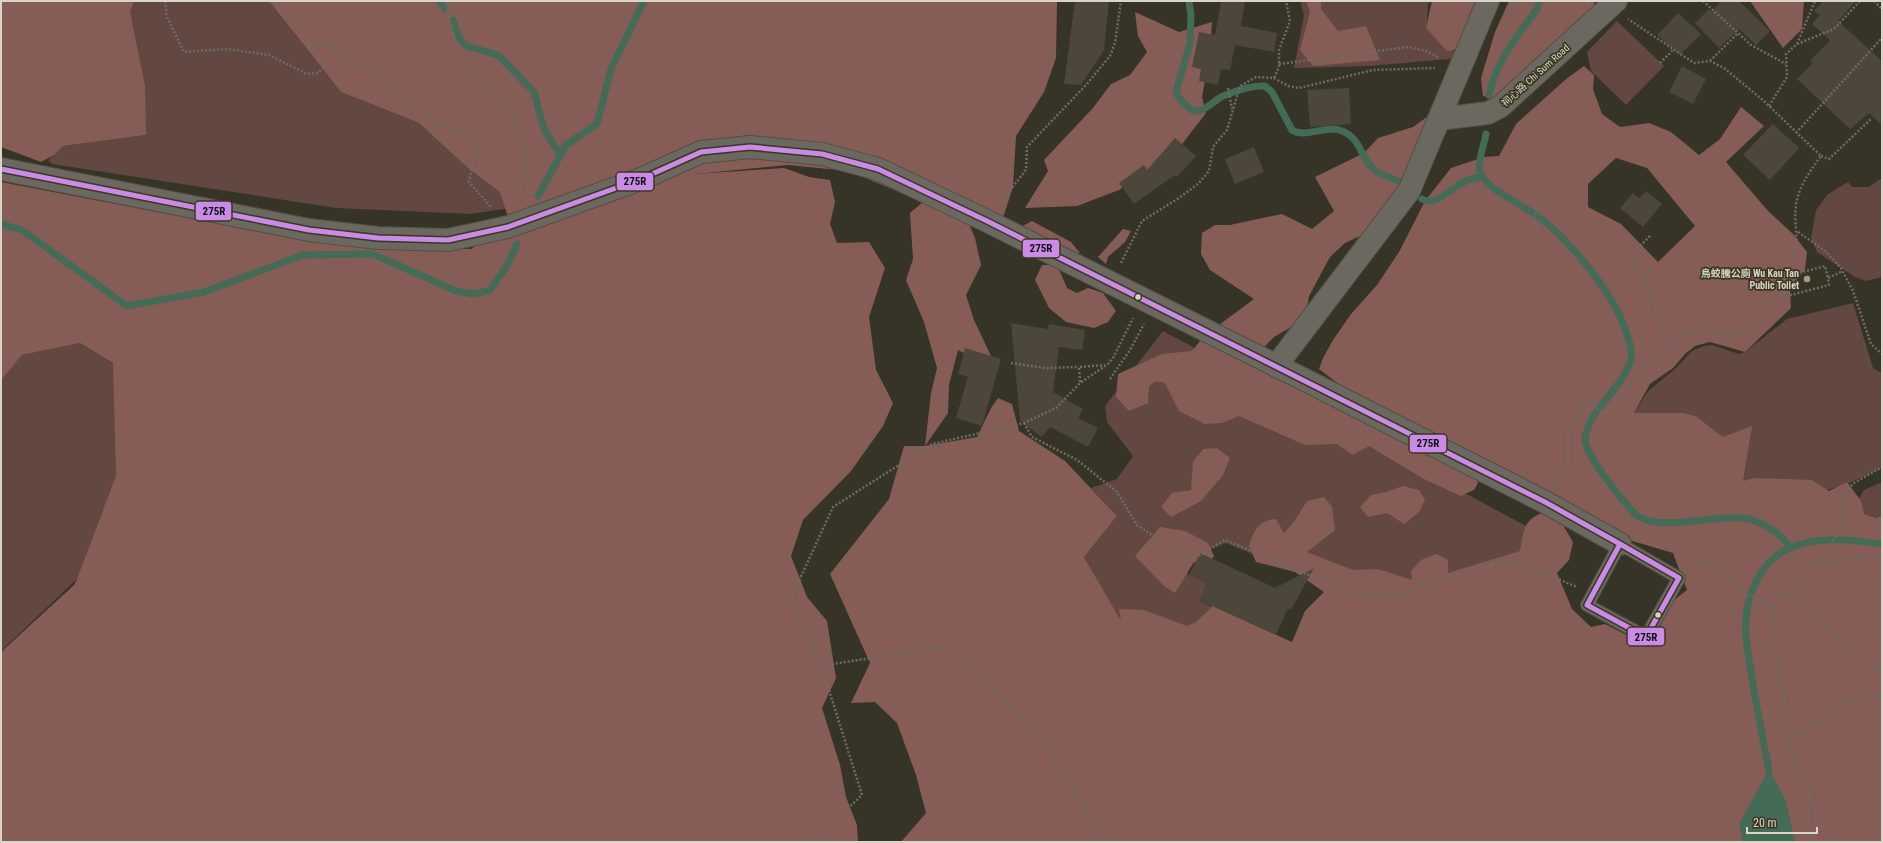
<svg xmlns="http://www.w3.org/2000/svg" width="1883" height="843" font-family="'Roboto Condensed','Noto Sans SC',sans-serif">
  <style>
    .green { fill: #634741 }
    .forest { fill: #865d56; fill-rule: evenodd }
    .water { fill: #436b56 }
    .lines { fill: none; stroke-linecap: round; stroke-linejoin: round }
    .stream { stroke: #436b56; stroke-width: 7 }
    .building { fill: #4d473b }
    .service-casing { stroke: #524f45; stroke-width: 14 }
    .minor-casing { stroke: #524f45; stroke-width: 24 }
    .tertiary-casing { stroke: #524f45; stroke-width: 24 }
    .path { stroke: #6e6c64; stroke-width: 2.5; stroke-dasharray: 2 2; stroke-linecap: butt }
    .service { stroke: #6a685f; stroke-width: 12 }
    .minor { stroke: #6a685f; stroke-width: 22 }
    .tertiary { stroke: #6a685f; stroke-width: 22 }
    .bus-1-casing { stroke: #3c3721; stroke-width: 8 }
    .bus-1 { stroke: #ca8be6; stroke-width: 5 }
    .poi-dot { fill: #a09d90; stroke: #3c3721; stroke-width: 1.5 }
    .bus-dot { fill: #d9d6c9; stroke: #3c3721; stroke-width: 1.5 }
    .labels { text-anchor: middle; stroke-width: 3.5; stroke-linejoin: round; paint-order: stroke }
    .street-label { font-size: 10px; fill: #d9d6c9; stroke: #3c3721 }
    .poi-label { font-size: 10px; font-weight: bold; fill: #d9d6c9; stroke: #3c3721; text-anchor: end }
    .line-badge { stroke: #3c3721; stroke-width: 1.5 }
    .pale-badge-label { font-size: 11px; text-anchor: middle; font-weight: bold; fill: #111 }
  </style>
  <rect width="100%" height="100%" fill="#363327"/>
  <path class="green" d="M132,1h137l72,91 78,31 99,84 -48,7 -134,-6 -284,-44 -4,-4 15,-14 83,-11 -16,-123z
    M1300,1h131l-3,3 -1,19 34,35 -92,8 -75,2 10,-53z
    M1617,21l47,45 -38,39 -35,-34 -4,-19z
    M1882,178v99l-16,4 -11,-4 -38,-25 -6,-14 5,-28 12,-16 20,-12 4,5h17z
    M1853,303l20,65 9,5v95l-35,16 -20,6 -15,-10 -69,1 -20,-44 -27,-21 -12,-3h-50l14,-22 27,-22 17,-18 12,-5 8,-1 27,9 6,-2 42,-33z
    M1163,331l406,218 -210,49 -133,-55 -26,10 -5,10 -13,-7 -6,12 31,15 -7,18 47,21 -14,39 -112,-39 -37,-65 33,-41 -26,-28 26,-9 16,-23 -26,-34 -2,-16z
    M80,343l34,21 11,119 -48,96 -76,72v-272l21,-24z
    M1882,482v34l-6,2 -12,-4 -7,-12 7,-12z"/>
  <path class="forest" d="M1,1h133l-4,11 15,74 1,49 -83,11 -9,9 -13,7 -40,-15z
    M269,1h788l-1,57 -12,34 -28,44 -3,51 -15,46 -30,-12 7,17 6,27 -15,30 8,25 17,36 -9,6 -24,-12 -9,35 -1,28 -23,33 52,-9 14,-29 7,-10 14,6 7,27 46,30 52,55 -33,41 37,64 -2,-12 25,1 43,16 9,-4 17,-16 79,36 13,-31 19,-19 -29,-20 -39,-10 -7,-16c5,-16 9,-25 27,-27l8,14 10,-11 13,-21 17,-4 8,10 3,23 -28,22 46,18 25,-1 34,11 -1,-9 10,-11 15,-6 12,6v13l72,-22c4,-22 3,-32 27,-40l13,9 13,22 -4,18 -12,13 15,36 19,18 14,-3 29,15 12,-2 9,-22 32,-25 -14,-37 -44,-13 -14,-13 6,9 -149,-67 6,14 -4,7 -13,6 -37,-17 -55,-33 -16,9 -16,-11 -32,1 -66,-29 -17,7 -17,1 -26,-13 -14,-28 -9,-2 -7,5 -1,17 -19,8 -13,-14 2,-23 44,-20 30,-3 12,-15 50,-37 -44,-29 -9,-16 1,-21 13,-8h15l52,-11 30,15 22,-18 -19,-34 49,-24 14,-15 35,-11 18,-13 -14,51 -46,66 -26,12 -15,14 -21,39 -4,23 -31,18 -16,16 95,42 -34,-26 4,-11 10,-18 18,-26 26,-29 22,-33 26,-51 26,-33 33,-11 15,-1 17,-32 49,-44 19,-14 10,9 -1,14 9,25 18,13 29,-4 22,9 28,23 21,-16 21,-32 23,19 -38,36 42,49 25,23 14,18 -2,17 -15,19 1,20 -46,44 -35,-10 -15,4 -10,8 -12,14 -23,16 -16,29h50l12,3 27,21 29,-11 -9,55 12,-3 57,2 17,11 18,-9 14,19 3,13 12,4 6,-2v326h-981l25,-29 -10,-38 -19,-52 -22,-21 -24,1 19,-40 -40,-89 59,-75 15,-53h21l6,-53 6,-25 -13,-46 -18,-42 7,-21 -3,-46 13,-11 -74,-31 -61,-6 -92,9 88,-6 25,9 21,3 5,22 -5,22 7,19 32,-1 16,26 -16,49 7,53 17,33 -10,23 -32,45 -48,49 -12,36 16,41 20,24 9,57 -14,30 18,57 6,32 11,28 1,17h-857v-190l73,-67 3,-6 39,-103 -3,-113 -33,-20 -58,12 -21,25v-198l314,60 156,7 38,-29 -9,-28 -33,-25 -48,-44 -78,-31zM1616,158l31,10 48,58 -37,36 -37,-38 -33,-17v-23zM663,182l-107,30 -39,6z
    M1306,1h15v8l17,22 28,-5 14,34 -67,6 -13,-16 10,-38z
    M1432,1h47l-20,48 -12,2 -21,-23z
    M1509,1h86l-10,33 -20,16 -42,51 -13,1 -27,-6 -2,-18 14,-46z
    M1750,1h54l-2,28 -19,19z
    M1135,12l44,20 33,-10 -2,32 -8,43 4,16 -27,35 -60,42 -42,16 -52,2 23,-37 -4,-11 49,-52 18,-24 19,-9 17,-23 -9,-16z
    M1032,221l39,21 9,11 -46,-1 -11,-26z
    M1123,229l8,2 -6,11 -17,15 -2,7 -8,-7z
    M1042,265h15l10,23 10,5 11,-5 15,5 13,18 -8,11 -14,6 -28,-6 -17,-14 -14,-28z
    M1217,448l13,10 -7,17 -22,26 -30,16 -10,-10 11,-14 19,-3 2,-28 10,-13z
    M1403,486l16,4 6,10 -6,12 -15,12 -17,-11 -19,4 -8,-10 11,-12 15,-3z
    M1160,527l25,4 23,12 6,13 -8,11 -12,-5 -19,31 -11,-7 -29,-30z"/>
  <path class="water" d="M1769,769l17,32 9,41h-52l-4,-18z"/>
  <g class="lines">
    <path class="stream" d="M439,1l6,8
      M1189,1l2,14 -1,28 -14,49c3,7 7,11 12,15 12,12 24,-6 35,-11 12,-5 29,-11 42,-10l7,6 20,38c13,9 34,-6 50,1 18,7 18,24 30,37 8,8 21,9 30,15
      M453,20l6,18 7,8 32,9 36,37 10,37 16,26
      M1489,95c7,-34 28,-58 48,-86l2,-8
      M1482,177c-7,-11 2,-31 4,-43
      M538,196l28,-51 31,-21 14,-55 33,-68
      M1422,199c14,8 29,-11 42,-17 5,-3 11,-4 18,-5 15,18 38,26 57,40 30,23 68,69 83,104 4,9 11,28 9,38 -4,17 -24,39 -35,53 -5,8 -11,18 -11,28 1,17 39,62 51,75 23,17 77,0 106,3 10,0 18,5 26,9 9,5 17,11 22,21
      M1,224l21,6 105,76 77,-14 99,-37 70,-1 83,37 18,3 16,-4 17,-24 10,-22
      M1769,769c-6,-28 -11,-56 -16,-84 -2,-16 -6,-33 -7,-49 -3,-34 12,-76 46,-89 28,-11 61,-7 90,-3"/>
  </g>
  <path class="building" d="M1075,1h34l-5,49 -23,35 -17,-1z
    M1221,1h24l-4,25 36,7 -3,19 -39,-7 -5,25 -9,-1 -3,16 -19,-4 2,-12 -9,-2 7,-35 16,3z
    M1721,1h18l31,30 -14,14 -17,-16 -20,19 -24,-25 14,-14 3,3z
    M1823,1h33l-18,20 44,40v64l-13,-12 -19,16 -53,-50 16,-16 -3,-2 20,-21 -18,-16 8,-9 -6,-4z
    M1678,13l23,21 -21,21 -23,-20z
    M1682,66l24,13 -13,25 -24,-12z
    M1349,88l2,36 -41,3 -3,-37z
    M1773,124l26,24 -29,32 -27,-25z
    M1175,138l21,18 -19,21 -2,-2 -41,29 -15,-21 25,-18 3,5z
    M1254,147l10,25 -29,12 -10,-25z
    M1646,191l16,13 -19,23 -23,-19 13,-15 6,5z
    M1011,323l37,6 1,-5 36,6 -3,20 -23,-3 -6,45 30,17 -5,9 20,10 -10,19 -38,-20 -8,10 -22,-16z
    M965,348l36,11 -19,67 -26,-8 12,-41 -10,-3z
    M1200,553l75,35 39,-20 -23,42 -3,-2 -12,27 -77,-35 8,-16 -18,-9z"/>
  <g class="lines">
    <defs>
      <path id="service" d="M1620,544l59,34 -33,59 -59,-32z"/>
      <path id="minor" d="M1439,119l49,-6 13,-7 115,-105
        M1276,366l133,-175 79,-190"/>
      <path id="tertiary" d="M1,169l308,61 69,8 70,2 60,-13 133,-48 60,-27 49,-5 72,7 56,15 109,52 328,164 230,117 75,42"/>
    </defs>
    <use href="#service" class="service-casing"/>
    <use href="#minor" class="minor-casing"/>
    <use href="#tertiary" class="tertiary-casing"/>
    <path class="path" d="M165,1l2,16 17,35 44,-3 41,6 38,19 11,-1 7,-8 -18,-24 28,8 66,44 33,28 44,19 -9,42 22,25
      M445,1l10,39 6,12 56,67 6,18 2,41 5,18
      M1703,1l48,44 35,19
      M1874,1l8,8
      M1509,4h6l5,-3
      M1797,44l18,-43
      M1710,61l28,-28
      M1660,63l13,-13
      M1279,64l129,-17 19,4 12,7
      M1274,78l14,8 11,2 74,-18 62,-2
      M1228,88l4,21
      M1769,106l18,-29 -1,-23 11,-10 37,-15 26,-28
      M1796,133l84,-93 2,2
      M1821,156l8,3 43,-41
      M1000,203l26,-33 1,-23 59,-62 24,-29 5,-13 6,-42
      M1798,232l26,18 17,18 12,23 18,53 11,10
      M1538,234l-4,-17 5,-12 10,-5
      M1650,236l-14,14 -1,15 17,23 3,19 15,38
      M1121,263l21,-42 37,-23 20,-15 10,-12 4,-24 14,-17 13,-44 16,-9 18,1 5,-11v-17l11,-29 -4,-20
      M1780,278l45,-12 3,12
      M1041,288l3,-14
      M1784,293l6,-1 1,3 38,-10 -1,-7 15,-7
      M1011,363l34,5 34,-1
      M1110,379l20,-29 14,-26
      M1080,382l-1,-15 26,-2
      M1024,423l8,14 45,23 40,32 20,33 39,26 19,7 30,-18 130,54 50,-1 32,-14 70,-18 20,5 50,21
      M1557,483l11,-22v-29l6,-12 13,-18 17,11 16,-14 23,-30 20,-15 16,-17 18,-8h8l18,6 15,-1 7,-4 19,-22 20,-15 -5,-20c28,-21 13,-41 17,-68 3,-19 14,-34 25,-49l-57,-55 -40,-33 -14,-7 -16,2 -66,-44
      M1817,563l56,-7h9
      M1693,569l15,-9 7,-2 5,4 20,29 33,15
      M1786,593l84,69 12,8
      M1773,606l-2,27 13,62 3,49 44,98
      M1773,606l53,-53 15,-27 5,-35 8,-8 28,-16
      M820,666l122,-19 94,82 69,113
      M1787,743l63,-43 32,-7
      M1809,795l1,47
      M813,842l49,-47 -33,-105 -37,-94 41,-89 99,-63 92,-21 32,-15 24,-25 28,-19 5,-6 20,-40"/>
    <use href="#service" class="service"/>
    <use href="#minor" class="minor"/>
    <use href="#tertiary" class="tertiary"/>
    <defs>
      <path id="bus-1" d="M1,169l308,61 69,8 70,2 60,-13 133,-48 60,-27 49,-5 72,7 56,15 109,52 558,281 75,42
        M1620,544l59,34 -33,59 -59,-32z"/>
    </defs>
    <use href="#bus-1" class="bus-1-casing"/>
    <use href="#bus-1" class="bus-1"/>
  </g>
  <circle class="poi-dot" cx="1807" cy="279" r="4"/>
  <g class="bus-dot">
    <circle cx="1138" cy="297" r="3.5"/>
    <circle cx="1658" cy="615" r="3.5"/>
  </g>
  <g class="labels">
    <g class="street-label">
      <text transform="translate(1535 75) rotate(-42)" y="4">祠心路 Chi Sum Road</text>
    </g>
    <g class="poi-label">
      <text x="1799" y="277">烏蛟騰公廁 Wu Kau Tan<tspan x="1799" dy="12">Public Toilet</tspan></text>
    </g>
  </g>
  <g class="line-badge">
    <rect x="616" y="172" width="38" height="19" rx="4" fill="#ca8be6"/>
    <rect x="195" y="201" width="37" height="20" rx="4" fill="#ca8be6"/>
    <rect x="1022" y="239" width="38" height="19" rx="4" fill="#ca8be6"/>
    <rect x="1409" y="434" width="38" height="19" rx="4" fill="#ca8be6"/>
    <rect x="1627" y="627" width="38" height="19" rx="4" fill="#ca8be6"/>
  </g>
  <g class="pale-badge-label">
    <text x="635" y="185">275R</text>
    <text x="214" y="215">275R</text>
    <text x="1041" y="252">275R</text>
    <text x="1428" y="447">275R</text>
    <text x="1646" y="641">275R</text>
  </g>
  <rect width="1883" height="843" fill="none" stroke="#d9d6c9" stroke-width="4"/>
  <path d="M1747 827v6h70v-6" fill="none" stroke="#d9d6c9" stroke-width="2"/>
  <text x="1753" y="827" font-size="12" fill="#d9d6c9" stroke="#3c3721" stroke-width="3" paint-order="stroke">20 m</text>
</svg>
